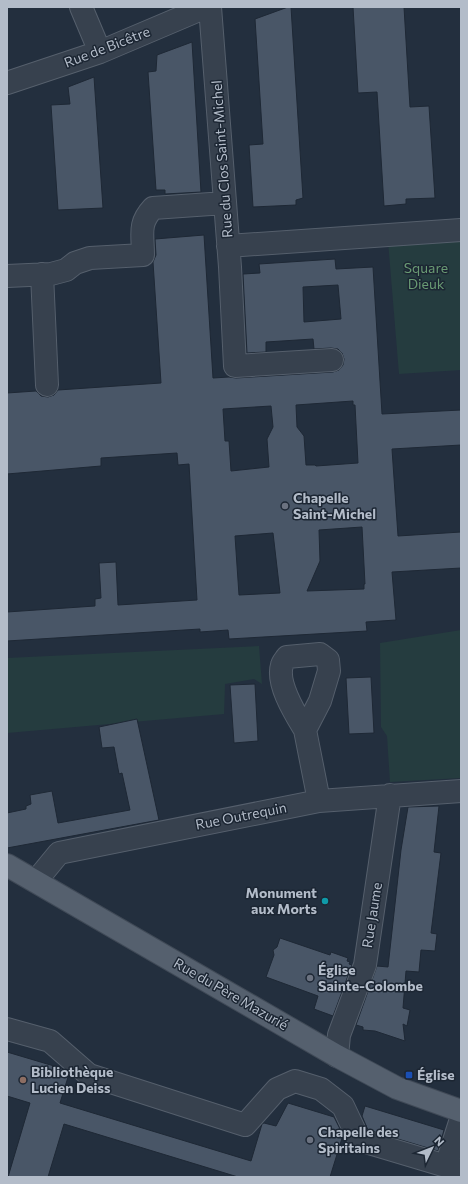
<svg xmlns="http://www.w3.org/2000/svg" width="468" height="1184" font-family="Commissioner,sans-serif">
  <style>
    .green { fill: #253c3f }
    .building { fill: #495667; stroke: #1e2835; fill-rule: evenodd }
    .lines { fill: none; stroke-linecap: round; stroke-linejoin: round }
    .minor-casing { stroke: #555f6c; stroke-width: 24 }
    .major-casing { stroke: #404a57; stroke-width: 24 }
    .minor { stroke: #37414e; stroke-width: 22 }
    .major { stroke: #55606e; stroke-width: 22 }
    .worship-dot { fill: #6b7280; stroke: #1c2633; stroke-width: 1.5 }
    .culture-dot { fill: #0f9aa8; stroke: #1c2633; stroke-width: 1.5 }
    .transit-dot { fill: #1a4fb4; stroke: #1c2633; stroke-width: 1.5 }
    .education-dot { fill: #8d6e63; stroke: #1c2633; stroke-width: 1.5 }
    .labels { text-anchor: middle; stroke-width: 3; stroke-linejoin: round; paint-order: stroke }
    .street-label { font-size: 14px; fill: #b3bcc9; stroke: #1c2633 }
    .park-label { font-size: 14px; fill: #699a73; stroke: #1c2633 }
    .poi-label { font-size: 14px; font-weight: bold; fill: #b3bcc9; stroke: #1c2633; text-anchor: start }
  </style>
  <rect width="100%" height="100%" fill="#232f3e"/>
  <path class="green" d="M461,236v134l-62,4 -11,-133z
    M461,630v148l-71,4 -3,-46 -6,-9 -1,-84z
    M259,646l3,38 -8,-5 -29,5 -1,30 -217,19v-75z"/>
  <path class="building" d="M288,7h3l12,191 -7,2v5l-43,2 -4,-62 14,-1 -8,-125z
    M353,7h51l6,100 19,-1 6,92 -29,1v5l-22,2 -7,-114 -19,1z
    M192,42l9,150 -36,2v-4h-9l-8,-118 8,-1 1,-16z
    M94,77l9,131 -45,2 -7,-105 19,-1 -2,-17z
    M204,235l9,143 16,-1 7,1 97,-6 6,-2 4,-5 1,-6 -2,-6 -4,-4 -7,-1 -17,1 -1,-10 -47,3v10l-19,1 -4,-79 17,-1 -1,-9 76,-5 1,10 37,-2 9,147 79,-4v35l-69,4 6,87 63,-4v36l-69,4 4,48 -30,2 1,9 -138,8 -1,-9 -28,2v-3l-193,12v-29l88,-6v-7l6,-1 -2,-35 17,-1 2,43 79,-5 -8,-136 -11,1 -1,-12 -76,5v8l-94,8v-81l29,-2 5,5 7,1 6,-2 4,-5 103,-7 -8,-121 3,-7 -1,-16zM338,285l3,34 -37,3 -1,-35zM353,401v4h2l3,58 -42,3 -1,-1h-9l-2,-29 -7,-9 -1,-22zM271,406l2,21 -6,12 2,28 -38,4 -2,-30h-4l-2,-32zM362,527l3,57h-1v5l-57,2 13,-30 -1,-31zM273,533l7,60 -41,2 -4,-59z
    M371,677l3,56 -25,1 -3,-56z
    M255,684l3,57 -24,2 -4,-58z
    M137,719l22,101 -152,28v-35l19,-4v-3l5,-2 -1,-9 22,-4 6,32 72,-13 -8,-37 -3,1 -5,-27 -12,1 -3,-21z
    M439,806l-5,46 7,1 -10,80 6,1 -2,17 -14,-1 -2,22 -13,-1 -3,37 7,2 -3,16 -4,-2 2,17 -30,-10 -12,-1v-3l-7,-2 21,-59 11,1 13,-117 7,-43z
    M280,938l47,16 3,1 1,-3 17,6 -1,3 3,1 -1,2 3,1 -19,51 -19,-7 4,-13 -52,-19 8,-22 -1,-5 4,-3z
    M7,1052l57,17 5,5 -9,29 191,58 11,-37 2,-1 12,3 12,-23 46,14 9,18 -13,42h-92l-174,-53 -16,53h-40l22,-74 -23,-7z
    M365,1106l79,24 -6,21 -70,-21 -6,-14z"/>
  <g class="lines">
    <defs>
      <path id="minor" d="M81,7l19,45
        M210,7l20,260 5,99 97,-6
        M7,83l93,-31 106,-45
        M228,246l233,-16
        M42,274l5,111
        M7,276l44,-2 15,-4 9,-7 15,-5 53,-3c0,-21 -5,-31 10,-47l72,-5
        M305,730c-9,-15 -29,-46 -23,-65 0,-2 3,-5 5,-8l33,-3 8,6 1,11 -9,30 -15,29 14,71
        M36,881l23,-28 260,-52 142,-10
        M7,1029l43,12 39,34 156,50 32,-36 18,-8 26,8 22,17 16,34 87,26
        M337,1056l2,-21 26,-70 25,-170
        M461,1119l-15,47 15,5"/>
      <path id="major" d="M7,865l330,191 60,32 64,23"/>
    </defs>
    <use href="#minor" class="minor-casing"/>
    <use href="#major" class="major-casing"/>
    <use href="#minor" class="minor"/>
    <use href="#major" class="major"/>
  </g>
  <g class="worship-dot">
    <circle cx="285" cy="506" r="4"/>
    <circle cx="310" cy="978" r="4"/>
    <circle cx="310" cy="1140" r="4"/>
  </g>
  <circle class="culture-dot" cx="325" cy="901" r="4"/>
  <rect class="transit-dot" x="405" y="1071" width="8" height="8" rx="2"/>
  <circle class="education-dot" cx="23" cy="1080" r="4"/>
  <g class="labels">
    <g class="street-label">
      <text transform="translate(107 47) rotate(-21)" y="5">Rue de Bicêtre</text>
      <text transform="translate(222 159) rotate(-94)" y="5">Rue du Clos Saint-Michel</text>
      <text transform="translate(241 816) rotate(-11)" y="5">Rue Outrequin</text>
      <text transform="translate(372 915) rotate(-81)" y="5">Rue Jaume</text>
      <text transform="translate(231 994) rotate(30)" y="5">Rue du Père Mazurié</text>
    </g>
    <g class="park-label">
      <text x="426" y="273">Square<tspan x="426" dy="16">Dieuk</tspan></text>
    </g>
    <g class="poi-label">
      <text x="293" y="503">Chapelle<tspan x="293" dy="16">Saint-Michel</tspan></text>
      <text x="317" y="898" text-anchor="end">Monument<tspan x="317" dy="16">aux Morts</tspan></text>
      <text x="318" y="975">Église<tspan x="318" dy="16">Sainte-Colombe</tspan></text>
      <text x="31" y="1077">Bibliothèque<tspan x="31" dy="16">Lucien Deiss</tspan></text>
      <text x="417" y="1080">Église</text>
      <text x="318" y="1137">Chapelle des<tspan x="318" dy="16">Spiritains</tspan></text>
    </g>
  </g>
  <rect width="468" height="1184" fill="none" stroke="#b3bcc9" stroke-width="16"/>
  <g transform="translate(432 1148) rotate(47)" stroke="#1c2633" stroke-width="3" paint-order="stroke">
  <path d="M0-3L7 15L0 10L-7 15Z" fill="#b3bcc9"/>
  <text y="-6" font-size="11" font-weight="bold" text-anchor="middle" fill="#b3bcc9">N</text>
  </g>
</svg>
